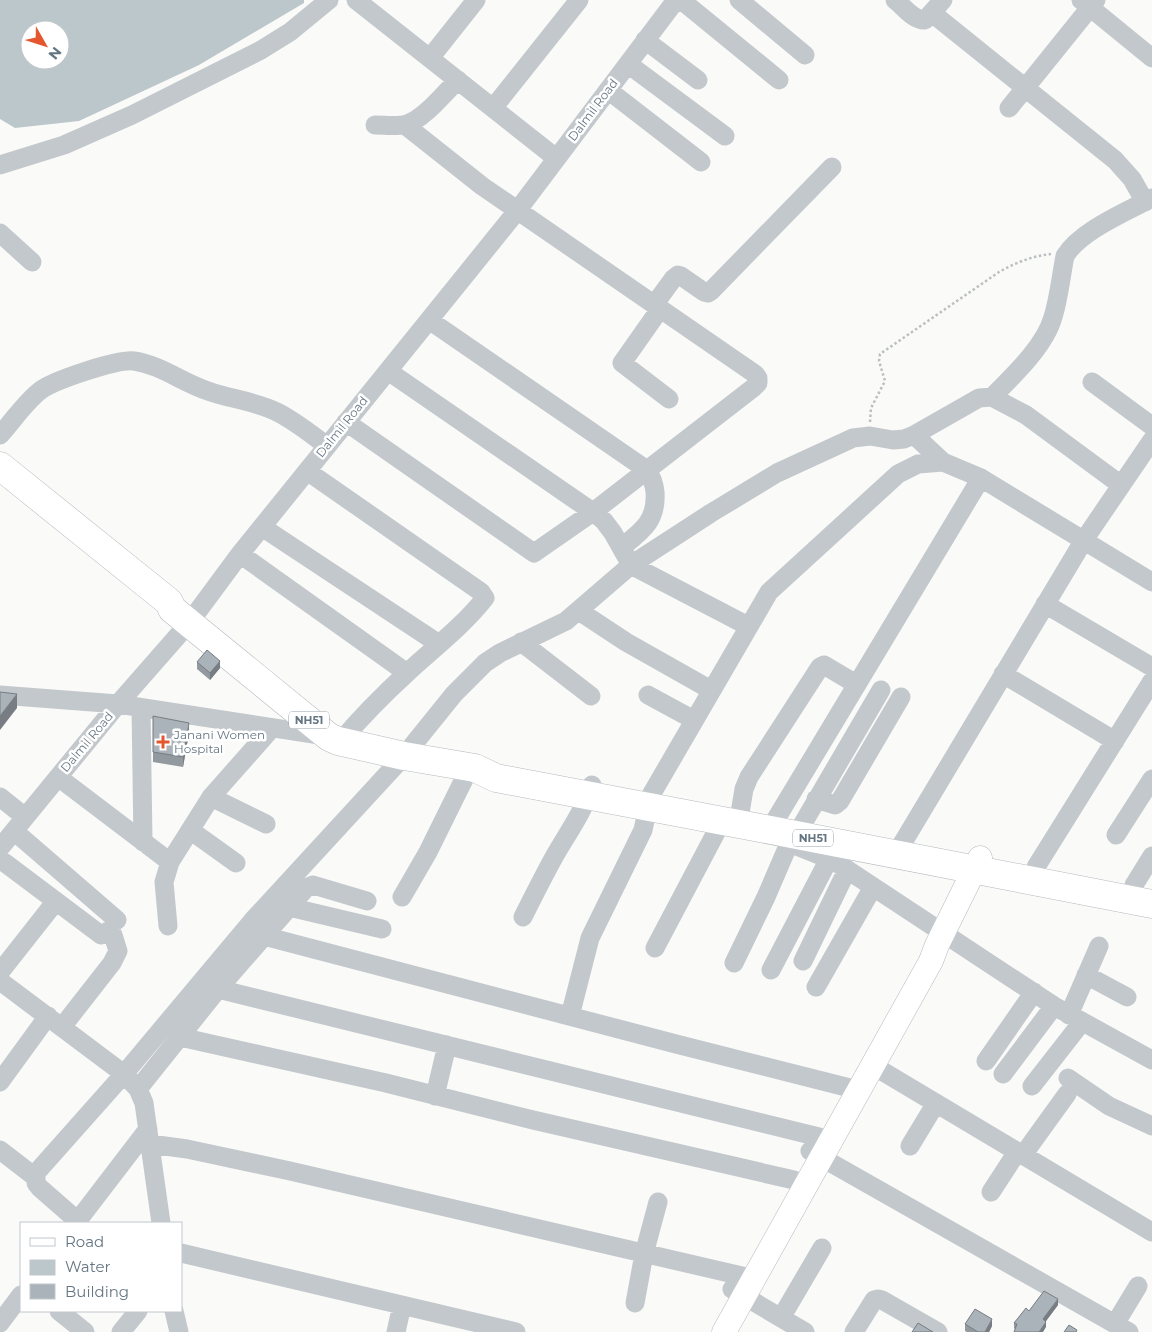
<svg xmlns="http://www.w3.org/2000/svg" width="1152" height="1332" font-family="Montserrat,sans-serif">
  <style>
    .water { fill: #bbc7cb; fill-rule: evenodd }
    .lines { fill: none; stroke-linecap: round; stroke-linejoin: round }
    .major-casing { stroke: #b5babe; stroke-width: 25 }
    .highway-casing { stroke: #b4b9bd; stroke-width: 29 }
    .path { stroke: #bbbfc2; stroke-width: 2.5; stroke-dasharray: 2.5 2.5; stroke-linecap: butt }
    .minor { stroke: #c3c8cc; stroke-width: 19 }
    .major { stroke: #fff; stroke-width: 24 }
    .highway { stroke: #fff; stroke-width: 28 }
    .wall { fill: #929a9f }
    .shaded-wall { fill: #777d82 }
    .building { fill: #aab3b9; stroke: #777d82 }
    .poi-dot { fill: #e4572e; stroke: #fff; stroke-width: 2 }
    .labels { text-anchor: middle; stroke-width: 5; stroke-linejoin: round; paint-order: stroke }
    .shield { fill: #fff; stroke: #939fa8; stroke-width: 1 }
    .shield-label { font-size: 11px; font-weight: bold; fill: #657683 }
    .street-label { font-size: 12px; fill: #657683; stroke: #fff }
    .poi-label { font-size: 12px; fill: #657683; stroke: #fff; text-anchor: start }
  </style>
  <rect width="100%" height="100%" fill="#fafaf8"/>
  <path class="water" d="M0,0h304v3l-105,62 -120,56 -64,7 -15,-9zM30,30h30v30h-30z"/>
  <g class="lines">
    <defs>
      <path id="major" d="M724,1332l207,-371 6,-16 43,-87"/>
      <path id="highway" d="M0,466l169,136 3,7 17,14 140,114 9,4 66,15 71,12 21,10c219,41 437,83 656,126"/>
    </defs>
    <use href="#major" class="major-casing"/>
    <use href="#highway" class="highway-casing"/>
    <path class="path" d="M870,422l1,-14 14,-27 -6,-20 1,-7 119,-82c16,-9 33,-16 52,-18"/>
    <path class="minor" d="M356,0l200,158
      M681,0l98,80
      M739,0l66,55
      M895,0c9,7 19,21 30,20l18,-20
      M1081,0l71,58
      M932,13l183,147 17,19 13,23
      M645,40l53,40
      M430,58l46,-58
      M628,64l97,72
      M608,90l93,72
      M493,108l86,-108
      M1009,108l87,-108
      M375,125c10,0 23,2 32,-1 18,-6 37,-31 51,-44
      M0,165l64,-20 68,-30 129,-65 29,-18 39,-32
      M0,233l32,29
      M654,305l19,-26 5,-4 3,1 23,16 4,1 3,-2 121,-124
      M660,309l-38,54 47,36
      M429,320l218,150c5,7 7,13 8,22 2,29 -13,39 -33,55
      M388,371l205,141 11,9 9,12 18,32 117,61
      M1092,382l60,44
      M992,397c21,-21 53,-51 61,-80 6,-19 8,-41 12,-61 15,-25 61,-44 87,-58
      M346,422l188,131 59,-41 160,-124 5,-5v-5l-3,-4 -273,-188 -77,-61
      M0,435c13,-14 25,-33 41,-45 14,-10 76,-31 93,-29 27,4 49,22 74,30 22,8 47,10 69,21 18,9 34,22 50,34
      M914,435l29,27
      M307,471l174,121 4,6c-22,28 -51,50 -77,74 -24,22 -46,44 -67,69
      M262,527l177,117
      M240,554l167,119
      M1045,604l107,63
      M579,611l47,31 85,48
      M521,642l70,54
      M1003,674l112,67
      M0,695l118,9 208,32
      M648,695l46,25
      M141,708l2,134
      M58,777l112,85
      M651,795l118,-203 129,-118 20,-10 25,-2 38,16 171,104
      M0,797l25,20
      M211,797l55,27
      M816,799l19,6 5,-4 61,-104
      M740,813l4,-24 5,-12 71,-110 4,-2 32,19
      M776,819l205,-341
      M802,825l79,-135
      M190,830l46,33
      M14,831l103,89
      M1116,835l36,-56
      M789,843l45,18 220,145 98,54
      M0,848l118,-144 71,-81 51,-69 277,-343 159,-211
      M896,854l188,-314 68,-100
      M0,859l101,76
      M1036,867l116,-186
      M1134,885l18,-29
      M402,897l26,-45 42,-85
      M289,907l93,22
      M523,917c10,-20 20,-40 31,-60 13,-23 30,-46 38,-72
      M168,926l-4,-44 6,-20 41,-65 61,-69
      M264,936l412,108 182,46
      M655,948l67,-127
      M803,961l44,-91
      M734,963l32,-66 28,-65
      M771,970l58,-111
      M0,972l56,-71
      M1086,975l41,22
      M0,981l124,93 14,15 6,14 17,120
      M816,987l57,-100
      M218,989l601,148
      M1069,1015l30,-69
      M570,1016l20,-78 53,-108 5,-23
      M62,1027l50,-64 6,-12 -5,-16 -5,-4
      M180,1037l206,46 147,37 261,60
      M986,1061l48,-69
      M872,1065l280,167
      M1003,1074l51,-68
      M1068,1078l41,28 43,20
      M0,1082l48,-66
      M1032,1086l50,-64
      M138,1089l80,-100 88,-101 7,-3 54,16
      M435,1096l12,-51
      M150,1144l37,5 103,22 465,108
      M910,1146l26,-43
      M0,1150l35,27
      M810,1151l319,181
      M1023,1155l44,-61
      M991,1192l26,-40
      M76,1223l72,-94
      M80,1223l-40,-35 -4,-5v-10l88,-99 129,-154 151,-164 50,-62 31,-31 15,-10 66,-32 65,-56 80,-52 66,-40 76,-35 17,-2 23,4 11,-1 10,-4 65,-37 13,-1 34,18 95,70
      M181,1253l335,79
      M732,1289l73,43
      M635,1303l9,-49 14,-52
      M59,1311l26,21
      M174,1311l5,21
      M781,1318l41,-70
      M0,1323l21,-28
      M1115,1324l23,-38
      M121,1332l17,-21
      M396,1332l6,-27
      M854,1332l20,-32 4,-1 4,1 56,32"/>
    <use href="#major" class="major"/>
    <use href="#highway" class="highway"/>
  </g>
  <path class="wall" d="M197,662l23,6 -10,12 -13,-11z
    M153,716l36,17 -6,34 -30,-5z
    M1058,1305l-12,16v6l-31,2 -1,-1v-5l15,-12z
    M965,1324l27,2 -3,6h-22l-2,-1z"/>
  <path class="shaded-wall" d="M220,661v7l-10,12v-7z
    M17,694v14l-17,22v-14z
    M189,723v10l-6,34v-10z
    M1058,1299v6l-15,20v-6z
    M992,1319v7l-3,6h-4z
    M1046,1322v5l-3,5h-4z"/>
  <path class="building" d="M207,650l13,11 -10,12 -13,-11z
    M0,692l17,2 -17,22z
    M153,716l36,7 -6,34 -30,-5z
    M1044,1291l14,8 -15,20 3,3 -7,10h-25l3,-8 -3,-1 12,-15 3,3z
    M975,1309l17,10 -7,13h-7l-13,-8z
    M918,1323l15,9h-21z
    M1069,1325l8,5 -1,2h-12z"/>
  <path class="poi-dot" d="M160.5 734.5h5v5h5v5h-5v5h-5v-5h-5v-5h5z"/>
  <g class="labels">
    <g class="shield">
      <rect x="289" y="711.5" width="40" height="17" rx="4"/>
      <rect x="793" y="829.5" width="40" height="17" rx="4"/>
    </g>
    <g class="shield-label">
      <text x="309" y="724">NH51</text>
      <text x="813" y="842">NH51</text>
    </g>
    <g class="street-label">
      <text transform="translate(593 110) rotate(-53)" y="4">Dalmil Road</text>
      <text transform="translate(342 427) rotate(-51)" y="4">Dalmil Road</text>
      <text transform="translate(87 742) rotate(-50)" y="4">Dalmil Road</text>
    </g>
    <g class="poi-label">
      <text x="174" y="739">Janani Women<tspan x="174" dy="14">Hospital</tspan></text>
    </g>
  </g>
  <rect x="20" y="1222" width="162" height="90" fill="#ffffff" stroke="#c1c8cd"/>
  <rect x="30" y="1238" width="25" height="8" fill="#ffffff" stroke="#c1c8cd"/>
  <text x="65" y="1247" font-size="15" fill="#657683">Road</text>
  <rect x="30" y="1260" width="25" height="15" fill="#bbc7cb" stroke="#c1c8cd"/>
  <text x="65" y="1272" font-size="15" fill="#657683">Water</text>
  <rect x="30" y="1284" width="25" height="15" fill="#aab3b9" stroke="#c1c8cd"/>
  <text x="65" y="1297" font-size="15" fill="#657683">Building</text>
  <g transform="translate(45 45) rotate(129)"><circle r="24" fill="#ffffff" stroke="#c1c8cd"/>
  <path d="M0-4L9 19L0 12L-9 19Z" fill="#e4572e"/>
  <text y="-8" font-size="14" font-weight="bold" text-anchor="middle" fill="#657683">N</text>
  </g>
</svg>
